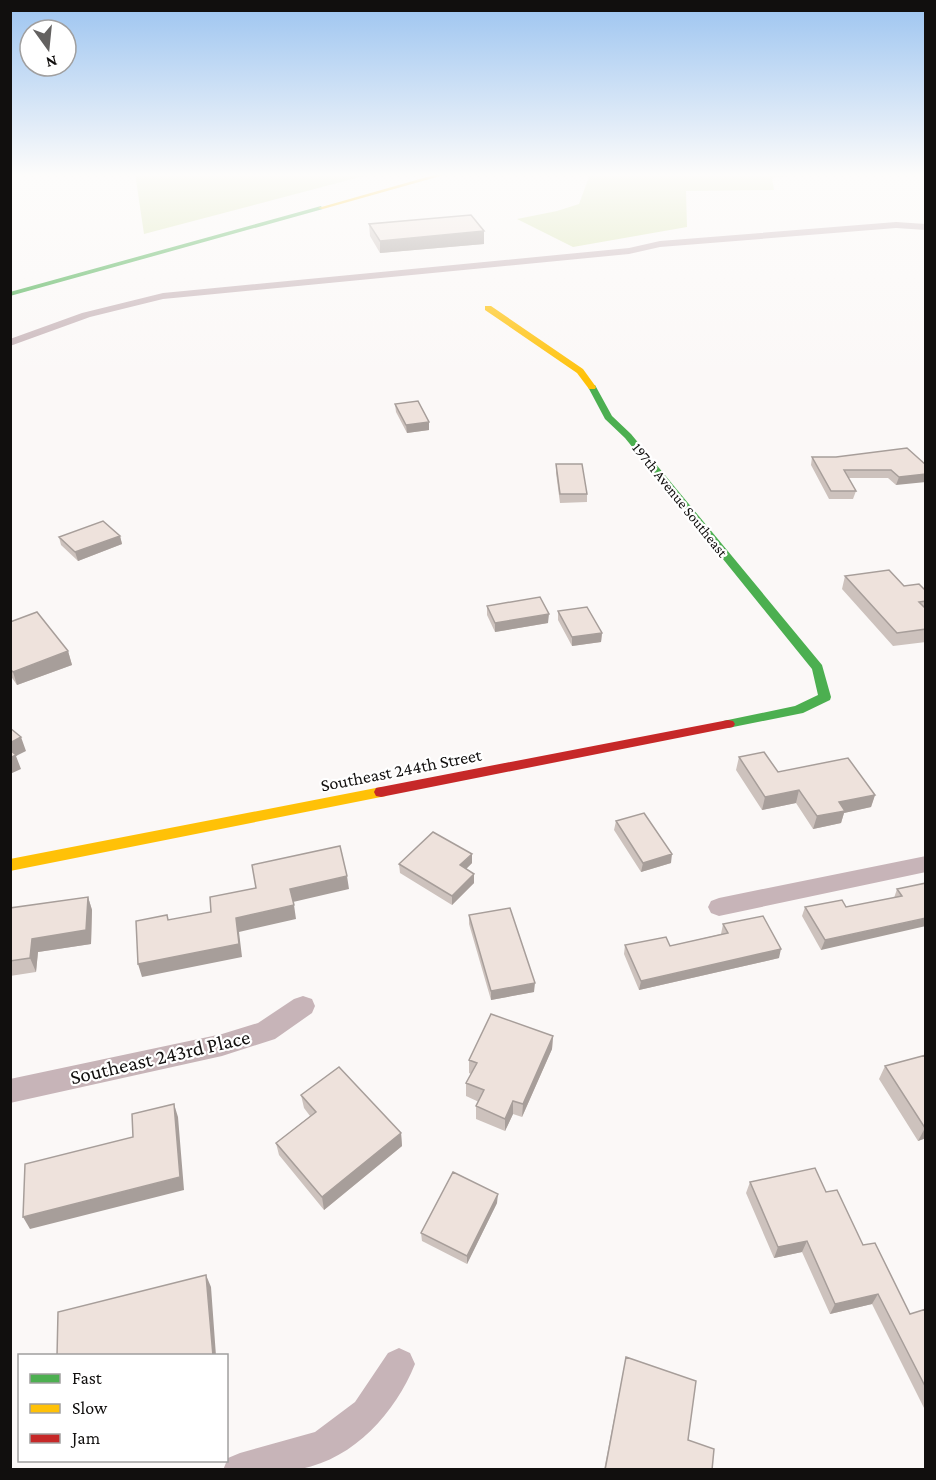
<svg xmlns="http://www.w3.org/2000/svg" width="936" height="1480" font-family="'Crimson Pro',serif">
  <style>
    .forest { fill: #dae5b3 }
    .lines { fill: none; stroke-linecap: round; stroke-linejoin: round }
    .street { fill: #c7b4b8; fill-rule: evenodd }
    .fast { fill: #4caf50; fill-rule: evenodd }
    .slow { fill: #ffc107; fill-rule: evenodd }
    .jam { fill: #c62828; fill-rule: evenodd }
    .wall { fill: #cdc2bd }
    .shaded-wall { fill: #a79e9a }
    .building { fill: #eee2dc; stroke: #a79e9a; stroke-width: 1.5 }
    .labels { text-anchor: middle; stroke-width: 4.5; stroke-linejoin: round; paint-order: stroke }
    .far-street-label { font-size: 15px; fill: #110f0e; stroke: #fff }
    .street-label { font-size: 18px; fill: #110f0e; stroke: #fff }
    .near-street-label { font-size: 21px; fill: #110f0e; stroke: #fff }
  </style>
  <rect width="100%" height="100%" fill="#fbf8f7"/>
  <path class="forest" d="M135,173h240l-231,61z
    M581,173h239l-48,5 2,12 -88,1 1,36 -114,20 -56,-28 40,-8 22,-7 10,-27z"/>
  <g class="lines">
    <path class="street" d="M896,222l30,2v6l-30,-2 -236,19 -31,7 -466,45 -73,18 -80,29v-7l72,-26 81,-20 466,-45 31,-7z
      M926,856v16l-207,44 -8,-3 -3,-6 3,-6 8,-3z
      M303,996l9,3 3,7 -3,7 -37,26 -53,17 -212,47v-24l212,-45 36,-11 36,-24z
      M399,1348l11,5 5,11c-20,49 -60,94 -114,105 -22,5 -54,1 -78,1l5,-12 12,-5 75,-21 40,-30 33,-49z"/>
    <path class="fast" d="M321,206l2,3 -313,87v-4z
      M589,385h6l17,31 19,18 191,231 9,32 -1,3 -27,13 -75,15 -5,-1 -2,-3 2,-3 72,-15 23,-11 -6,-26 -187,-231 -20,-19 -17,-32z"/>
    <path class="slow" d="M441,173h10l-128,36 -5,-1z
      M485,306h6l92,63 13,18 -1,2h-6l-12,-16 -92,-63z
      M381,787l5,1 2,4 -2,4 -376,75v-12z"/>
    <path class="jam" d="M728,720l5,1 2,3 -2,3 -352,70 -5,-1 -2,-4 2,-4 5,-1z"/>
  </g>
  <path class="wall" d="M369,224l115,20 -104,9 -10,-17z
    M395,404l34,26 -22,3 -11,-21z
    M812,457l114,8 -30,20 -8,-7h-40l8,13 -3,8h-24l-18,-34z
    M556,464l31,30v8l-27,1 -4,-30z
    M120,536l2,8 -44,17 -17,-16 -2,-8z
    M845,576l59,10 22,5v51l-33,4 -51,-57z
    M487,606l61,17 -53,9 -8,-17z
    M558,611l44,22 -1,9 -29,4 -14,-26z
    M10,622l58,29 4,14 -55,20 -7,-10z
    M739,757l39,15 97,23 -4,12 -27,6 -3,10 -28,6 -17,-26 -34,7 -26,-40z
    M616,821l55,42 -30,9 -27,-42z
    M472,854v9l-6,6 8,5v9l-22,22 -52,-32 -1,-9z
    M926,883l-105,67 -19,-34 3,-9h41l48,-9 3,-9z
    M88,897l4,13 -1,34 -53,8 -2,20 -26,4v-68z
    M469,915l65,77 -43,8 -22,-76z
    M723,924l56,34 -140,32 -15,-36 1,-9 45,1 51,-12z
    M553,1036l-1,13 -30,68 -9,-3 -8,17 -29,-12v-13l3,-4 -13,-6v-13l5,-9 -2,-1v-13z
    M926,1055v83l-8,3 -39,-62 6,-13z
    M301,1095l100,38 1,13 -78,64 -45,-55 -3,-12 34,-27 -6,-8z
    M750,1182l76,10 84,122 16,-5v103l-54,-108 -42,10 -28,-62 -28,6 -28,-65z
    M497,1203l-30,61 -45,-23 -1,-8z
    M626,1357l62,83 24,30h-108z"/>
  <path class="shaded-wall" d="M484,231v13l-104,9v-12z
    M429,422v8l-22,3 -1,-8z
    M926,474v8l-30,3 3,-8z
    M120,536l2,8 -44,17 -3,-9z
    M549,614l-1,9 -53,9v-9z
    M602,633l-1,9 -29,4v-9z
    M68,651l4,14 -55,20 -4,-13z
    M21,737l5,14 -10,5 5,13 -11,5v-31z
    M799,790l-3,13 -34,7 3,-13z
    M875,795l-4,12 -27,6 -3,10 -28,6 4,-13 22,-14z
    M472,854v9l-12,12v-10z
    M672,854l-1,9 -30,9 2,-9z
    M474,874v9l-22,22v-9z
    M347,876l2,13 -56,13 -3,-13z
    M88,897l4,13 -1,34 -53,8 -2,20 -6,-14 2,-19z
    M294,905l2,14 -57,13 3,25 -100,20 -4,-13 98,-46z
    M926,918v8l-105,24 4,-10z
    M781,949l-2,9 -140,32 2,-9z
    M535,983l-1,9 -43,8v-9z
    M553,1036l-1,13 -30,68 1,-13z
    M513,1101v13l-8,17v-12z
    M174,1104l4,13 6,73 -154,39 -7,-12 157,-40z
    M925,1128h1v10l-8,3z
    M401,1133l1,13 -78,64 -2,-13z
    M498,1194l-1,9 -30,61v-8z
    M807,1241l-5,11 -28,6 4,-11z
    M206,1275l5,12 5,69h-3z
    M878,1294l-6,10 -42,10 5,-10z"/>
  <path class="building" d="M471,215l13,16 -104,10 -11,-17z
    M418,401l11,21 -23,3 -11,-21z
    M907,448l19,17v9l-27,3 -8,-7h-47l12,21h-25l-19,-34h24z
    M556,464h26l5,30h-27z
    M103,521l17,15 -45,16 -16,-15z
    M889,570l15,16 15,-2 7,7v10l-7,1 7,7v20l-29,4 -52,-57z
    M540,597l9,17 -54,9 -8,-17z
    M587,607l15,26 -30,4 -14,-26z
    M37,612l31,39 -55,21 -3,-3v-47z
    M10,728l11,9 -11,6z
    M10,750l6,5 -6,3z
    M764,752l14,20 70,-14 27,37 -36,7 6,9 -28,5 -18,-26 -34,7 -26,-40z
    M644,813l28,41 -29,9 -27,-42z
    M433,832l39,22 -12,11 14,9 -22,22 -53,-32z
    M340,846l7,30 -57,13 4,16 -58,13 3,26 -101,20 -2,-43 31,-6 1,5 43,-8 -1,-15 46,-9 -4,-23z
    M926,883v35l-101,22 -20,-33 37,-7 4,7 56,-11 -5,-7z
    M88,897l-2,33 -54,9 -2,19 -20,3v-53z
    M510,908l25,75 -44,8 -22,-76z
    M763,916l18,33 -140,32 -16,-36 41,-8 4,9 58,-13 -5,-9z
    M491,1014l62,22 -30,68 -10,-3 -8,18 -29,-13 8,-16 -18,-7 11,-20 -8,-3z
    M926,1055v73h-1l-40,-62z
    M339,1067l62,66 -79,64 -46,-54 40,-31 -15,-17z
    M174,1104l6,73 -157,40 2,-53 108,-27 -1,-23z
    M815,1168l11,24 11,-2 26,55 12,-2 35,71 16,-5v79l-48,-94 -43,10 -28,-63 -29,6 -28,-65z
    M453,1172l45,22 -31,62 -46,-23z
    M206,1275l7,81h-156l1,-44z
    M626,1357l70,24 -8,59 26,9 -2,21h-107z"/>
  <linearGradient id="sky" x2="0" y2="1"><stop stop-color="#9cc4f0"/><stop offset="0.46" stop-color="#fdfcfb"/><stop offset="1" stop-color="#fdfcfb" stop-opacity="0"/></linearGradient>
  <rect width="936" height="380" fill="url(#sky)"/>
  <g class="labels">
    <g class="far-street-label">
      <text transform="translate(680 500) rotate(51)" y="5">197th Avenue Southeast</text>
    </g>
    <g class="street-label">
      <text transform="translate(401 770) rotate(-11)" y="6">Southeast 244th Street</text>
    </g>
    <g class="near-street-label">
      <text transform="translate(160 1057) rotate(-13)" y="7">Southeast 243rd Place</text>
    </g>
  </g>
  <rect width="936" height="1480" fill="none" stroke="#110f0e" stroke-width="24"/>
  <rect x="18" y="1354" width="210" height="108" fill="#ffffff" stroke="#a09f9f" stroke-width="1.5"/>
  <rect x="30" y="1374" width="30" height="9" fill="#4caf50" stroke="#a09f9f" stroke-width="1.5"/>
  <text x="72" y="1384" font-size="18" fill="#110f0e">Fast</text>
  <rect x="30" y="1404" width="30" height="9" fill="#ffc107" stroke="#a09f9f" stroke-width="1.5"/>
  <text x="72" y="1414" font-size="18" fill="#110f0e">Slow</text>
  <rect x="30" y="1434" width="30" height="9" fill="#c62828" stroke="#a09f9f" stroke-width="1.5"/>
  <text x="72" y="1444" font-size="18" fill="#110f0e">Jam</text>
  <g transform="translate(48 48) rotate(165)"><circle r="28" fill="#ffffff" stroke="#a09f9f" stroke-width="1.5"/>
  <path d="M0-4.5L10 22L0 15L-10 22Z" fill="#636160"/>
  <text y="-9" font-size="16" font-weight="bold" text-anchor="middle" fill="#110f0e">N</text>
  </g>
</svg>
